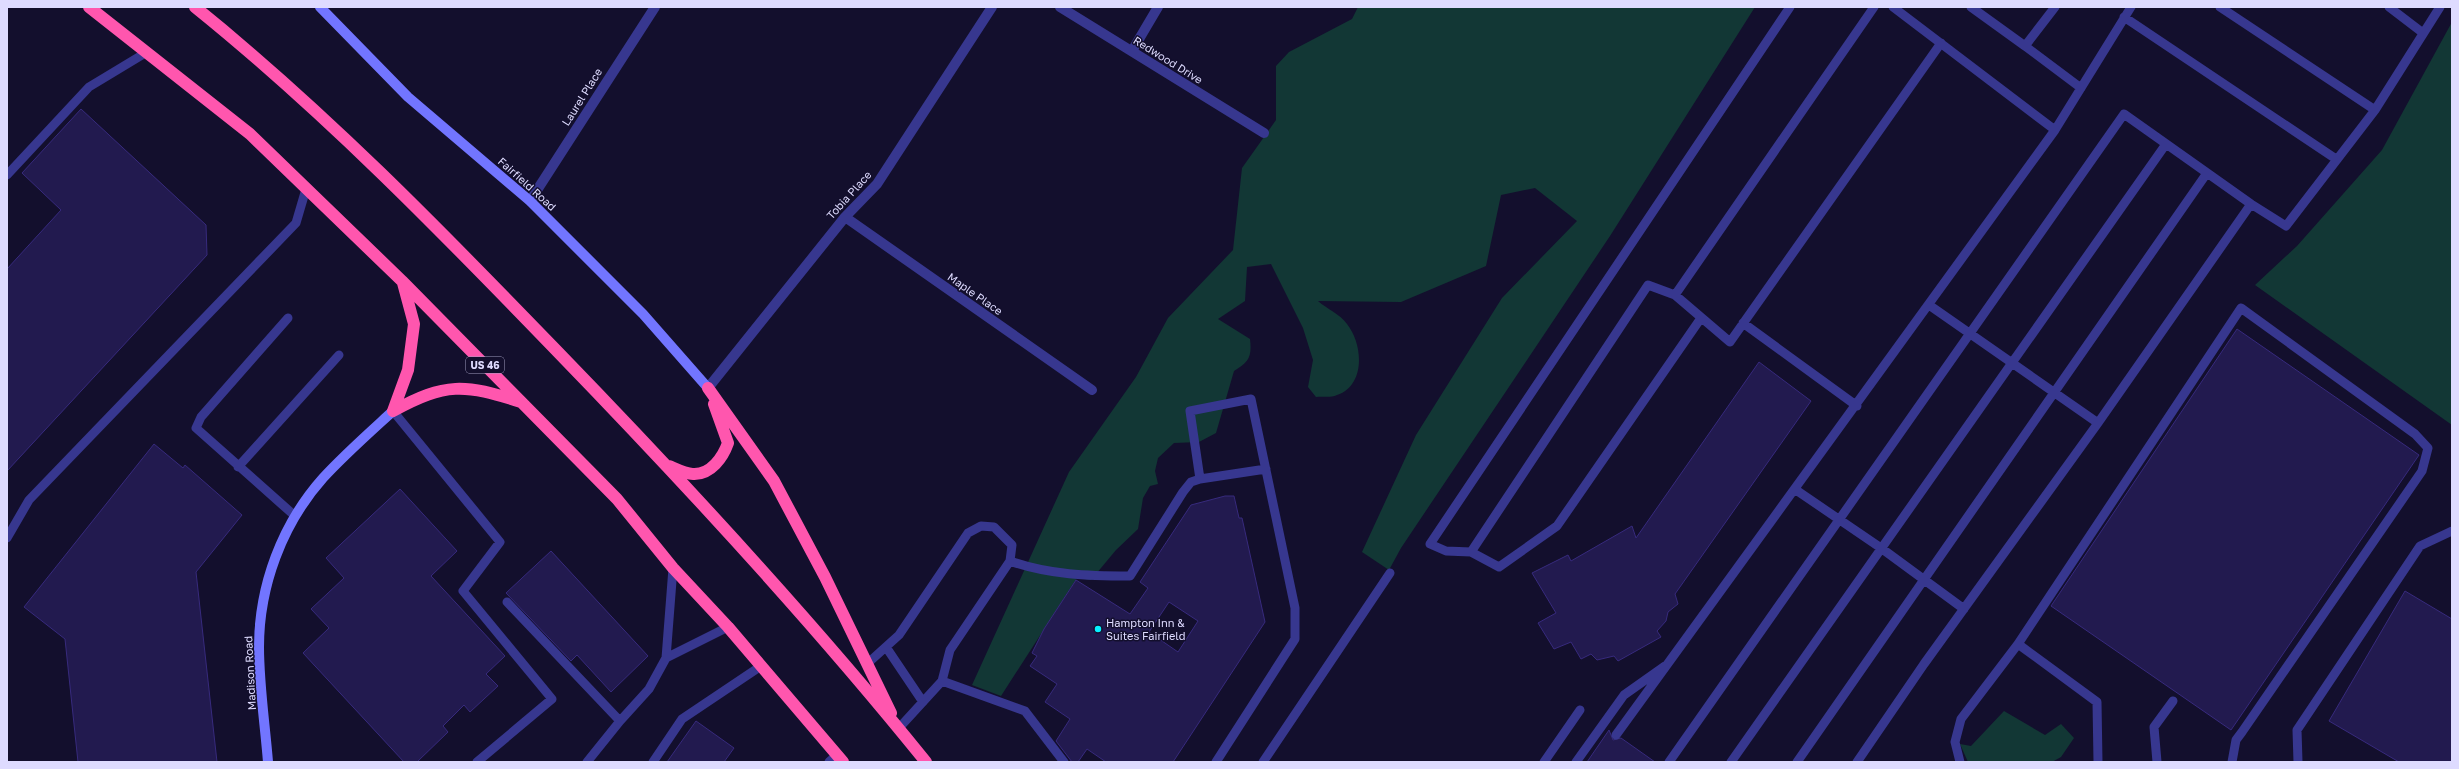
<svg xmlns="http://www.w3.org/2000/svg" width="2459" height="769" font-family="'Golos Text',sans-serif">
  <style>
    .green { fill: #123735 }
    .building { fill: #221a4f; stroke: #372a7d; fill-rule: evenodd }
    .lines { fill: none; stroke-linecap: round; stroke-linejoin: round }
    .lane { stroke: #37378f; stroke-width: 9 }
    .street { stroke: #37378f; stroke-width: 10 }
    .secondary { stroke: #7275ff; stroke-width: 10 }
    .highway { stroke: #ff56ae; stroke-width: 12 }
    .poi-dot { fill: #07f1ff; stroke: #130f2d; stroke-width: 1.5 }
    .labels { text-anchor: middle; stroke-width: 3; stroke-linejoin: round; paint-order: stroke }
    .shield { fill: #130f2d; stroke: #a19ec0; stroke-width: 1 }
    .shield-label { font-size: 10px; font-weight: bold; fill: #dedbff }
    .street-label { font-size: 11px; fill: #dedbff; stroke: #130f2d }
    .poi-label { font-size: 11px; fill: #dedbff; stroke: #130f2d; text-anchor: start }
  </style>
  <rect width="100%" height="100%" fill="#130f2d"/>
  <path class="green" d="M1358,7h397l-145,229 -209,312 -12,22 -27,-18 54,-117 86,-137 75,-77 -42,-33 -34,7 -15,71 -85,36 -83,-1c9,8 22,13 29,23 16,20 19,61 -10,71 -6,3 -15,1 -21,2l-8,-10 5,-27 -10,-32 -32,-64 -24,3 -2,34 -27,18 32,20c2,18 -1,23 -16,32l-18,62 -17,9 -25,1 -16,15 -3,13 3,13 -8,2 -7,12 -5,31 -22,21 -25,30 -14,-2 -76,118 -29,-11 97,-213 67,-95 32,-59 65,-68 9,-82 34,-48v-54l13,-14 63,-33z
    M2452,22v403l-197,-140 42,-39 85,-96z
    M2004,711l41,24 16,-11 13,14 -13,19 -9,5h-84l-8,-18 11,2z"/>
  <path class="building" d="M81,109l125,116 1,30 -200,216v-202l54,-59 -39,-37z
    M2237,329l182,126 -188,275 -180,-124z
    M1759,362l52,39 -136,193 3,10 -10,8 -2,9 -9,10 4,6 -43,24 -4,-5 -17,4 -6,-6 -10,5 -10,-17 -17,7 -16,-26 18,-10 -24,-40 36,-18 3,6 61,-35 4,12z
    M154,444l29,24 2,-3 57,50 -46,57 21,190h-139l-13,-123 -41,-32z
    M400,489l57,62 -26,25 74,80 -19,18 12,12 -28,26 -6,-7 -21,21 5,6 -31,30h-13l-101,-109 26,-25 -18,-19 33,-31 -18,-20z
    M1225,496h9l5,22h3l23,104 -92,140h-67l-19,-13 -9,13h-6l-16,-21 14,-22 -25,-17 12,-18 -27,-18 7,-10 -5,-3 12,-24 32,-49 54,34 18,-26 -8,-6 51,-77zM1169,602l29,19 -20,31 -29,-20z
    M551,551l97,105 -37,36 -34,-37 -6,6 -65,-68z
    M2405,591l47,28v143h-53l-70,-41z
    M696,721l38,27 -10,14h-57z
    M1609,730l4,10 8,-2 34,24h-68z"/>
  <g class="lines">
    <path class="lane" d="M1893,7l162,123
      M1971,7l54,39
      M2055,7l-30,39 56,42
      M2220,7l155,103
      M2389,7l34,26
      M2124,17l212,142
      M7,175l82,-88 58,-35
      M2251,204l35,22 89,-116 65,-103
      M1675,295l199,-288
      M1929,305l169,118
      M288,318l-87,99 -5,11 99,88
      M1701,318l-144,208 -58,41 -28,-15 177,-267 27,10 55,47 211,-299
      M1743,323l114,83
      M393,411l107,131 -37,49 89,108 -75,63
      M238,467l101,-112
      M1796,490l85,58 83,61
      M7,538l22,-38 267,-277 10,-34
      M1471,552l-25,-1 -16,-7 360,-537
      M1010,561c39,14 79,15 120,15l53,-84 8,-10 9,-3
      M507,602l113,119 29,-32 17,-31 7,-90
      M2018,644l79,58 1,60
      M886,647l37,55
      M666,658l62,-31
      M868,663l31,-28 69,-102 13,-7 13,1 18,18 -2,16 -60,89 -8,31
      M899,728l43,-47 83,30 39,51
      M1616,735l439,-605 76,-123
      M587,762l33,-41
      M653,762l29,-43 79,-53
      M829,762l8,-7
      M1216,762l79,-123v-31l-44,-209 -61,12 10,68 66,-10
      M1263,762l127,-189
      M1544,762l36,-52
      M1576,762l48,-67 41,-29
      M1669,762l455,-648 127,90 -153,219 -174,241 -67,98
      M1731,762l435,-618
      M1797,762l410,-589
      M1960,762l-5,-20 6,-23 57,-75 223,-336 174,126 13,14 -6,23 -180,261 -6,8 -4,22
      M2157,762l-3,-35 19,-26
      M2298,762l-1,-32 123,-184 32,-15"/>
    <path class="street" d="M1060,7l204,126
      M1132,51l26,-44
      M530,201l125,-194
      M845,217l247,173
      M708,388l137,-171 32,-33 115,-177"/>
    <path class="secondary" d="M320,7l88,90 122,104 113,113 65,74
      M268,762c-3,-38 -9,-77 -9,-115 0,-61 23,-123 64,-169 21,-23 46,-45 70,-67"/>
    <path class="highway" d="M89,7l161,127 152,147 215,218 56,69 55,59 115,135
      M195,7c129,104 245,223 360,342 129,133 255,269 371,413
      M708,388l66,93 51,96 66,136
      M393,411c53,-29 71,-27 128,-9
      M393,411l15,-41 6,-46 -11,-41
      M669,466c7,3 17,8 24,8 18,1 30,-17 35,-31l-14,-39"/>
  </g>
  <circle class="poi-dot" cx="1098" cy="629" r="4"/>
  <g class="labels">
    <rect class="shield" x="466" y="357" width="38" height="16" rx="3"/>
    <g class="shield-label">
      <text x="485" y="369">US 46</text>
    </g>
    <g class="street-label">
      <text transform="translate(1168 60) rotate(32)" y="4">Redwood Drive</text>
      <text transform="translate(582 97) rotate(-58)" y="4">Laurel Place</text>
      <text transform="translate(527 184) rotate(42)" y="4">Fairfield Road</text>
      <text transform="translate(849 195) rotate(-48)" y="4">Tobia Place</text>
      <text transform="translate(975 294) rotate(35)" y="4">Maple Place</text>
      <text transform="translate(250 673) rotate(-93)" y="4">Madison Road</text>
    </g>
    <g class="poi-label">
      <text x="1106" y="627">Hampton Inn &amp;<tspan x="1106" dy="13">Suites Fairfield</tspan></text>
    </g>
  </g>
  <rect width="2459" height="769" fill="none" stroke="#dedbff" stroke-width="16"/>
</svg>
